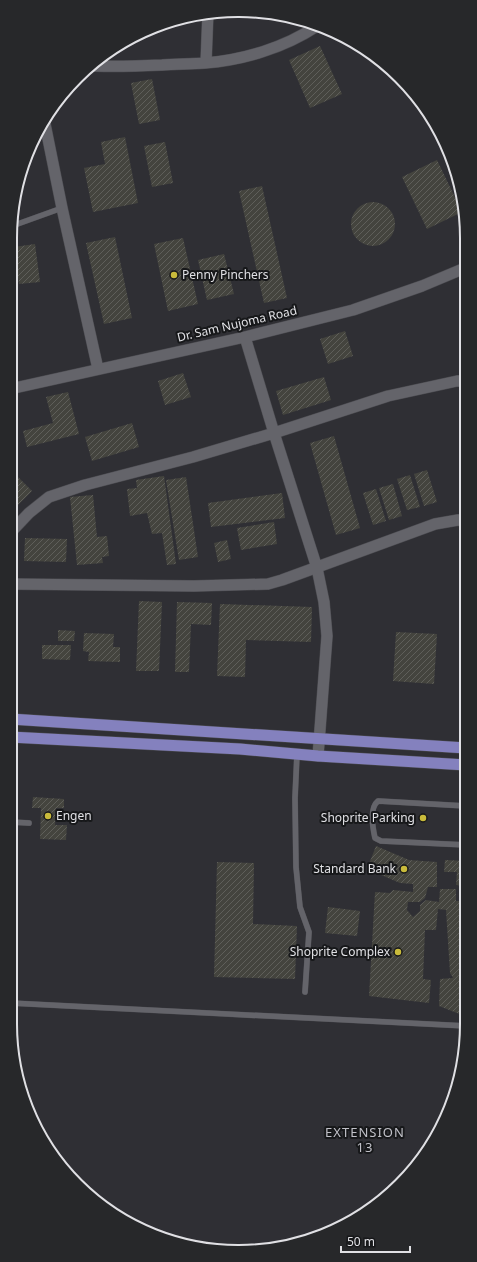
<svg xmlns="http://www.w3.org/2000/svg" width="477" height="1262" font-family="'Noto Sans',sans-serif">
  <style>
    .building { fill: url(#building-hatch) }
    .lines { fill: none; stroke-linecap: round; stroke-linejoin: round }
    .service-casing { stroke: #4b4b50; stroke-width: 6 }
    .minor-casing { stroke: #4b4b50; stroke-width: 12 }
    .primary-casing { stroke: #4b4b50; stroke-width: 12 }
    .service { stroke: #64646a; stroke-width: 5.5 }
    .minor { stroke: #64646a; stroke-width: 11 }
    .primary { stroke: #8481be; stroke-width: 11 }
    .poi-dot { fill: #c9bb3b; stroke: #17181a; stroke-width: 1.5 }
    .labels { text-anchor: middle; stroke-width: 4; stroke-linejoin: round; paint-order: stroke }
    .poi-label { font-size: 12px; fill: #e0e0e4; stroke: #17181a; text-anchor: end }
    .street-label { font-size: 12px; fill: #e0e0e4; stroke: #17181a }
    .neighbourhood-label { font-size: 13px; letter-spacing: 1px; fill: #c1c1c8; stroke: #17181a }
    .rim { fill: none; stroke: #e0e0e4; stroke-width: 2 }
  </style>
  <defs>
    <pattern id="building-hatch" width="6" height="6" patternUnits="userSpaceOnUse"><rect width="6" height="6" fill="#44443e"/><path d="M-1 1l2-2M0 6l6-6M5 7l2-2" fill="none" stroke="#5f5f5a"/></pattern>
  </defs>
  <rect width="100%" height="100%" fill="#2f2f34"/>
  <path class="building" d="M320,46l22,48 -32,14 -21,-48z
    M152,79l8,41 -21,4 -8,-41z
    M125,137l13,66 -45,9 -9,-44 21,-4 -4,-22z
    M165,142l8,41 -21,4 -8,-41z
    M437,160l25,52 -35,17 -25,-52z
    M262,186l25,112 -23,5 -25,-112z
    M351 224a22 22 0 1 1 44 0a22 22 0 1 1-44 0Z
    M115,237l17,81 -28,6 -18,-81z
    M183,238l15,66 -30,7 -14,-67z
    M35,244l5,38 -21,2 -5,-37z
    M224,254l10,40 -27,6 -9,-40z
    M345,331l8,25 -25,8 -8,-25z
    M183,373l8,24 -26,8 -7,-24z
    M324,377l7,23 -48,15 -7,-24z
    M68,392l11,42 -52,13 -4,-16 30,-8 -7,-26z
    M132,423l7,24 -47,14 -7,-24z
    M334,436l26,92 -24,7 -26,-92z
    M10,469l22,22 -22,22z
    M427,470l10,32 -13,4 -10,-32z
    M410,475l10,32 -13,3 -10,-31z
    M164,476l12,88 -9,1 -5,-32 -10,1 -5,-21 -17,3 -3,-27 10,-1 -1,-8z
    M186,477l12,80 -19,3 -13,-80z
    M393,484l9,32 -13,4 -10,-32z
    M376,489l10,32 -13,4 -10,-32z
    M282,493l3,25 -74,9 -3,-24z
    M465,493h1v11h-3z
    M93,495l4,42 10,-1 2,20 -7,1 1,6 -26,2 -7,-68z
    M274,522l3,22 -36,6 -4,-22z
    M25,538l42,1 -1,23 -42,-1z
    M227,540l4,19 -13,3 -4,-19z
    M139,601l23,1 -3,69h-23z
    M177,602l35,1 -1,22 -20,-1 -2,48h-14z
    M220,604l92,3 -1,35 -65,-2 -1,37 -28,-1z
    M464,609h2v54h-5z
    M58,630l17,1 -1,10h-16z
    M396,632l41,2 -3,50 -41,-3z
    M84,633l30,1 -1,13h7v15l-32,-1 1,-9 -6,-1z
    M42,645h29l-1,15 -28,-1z
    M33,797l31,2v9h-8l-1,17h12l-1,15 -26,-1 1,-31h-9z
    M376,846l33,14 28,2v25h-9l-3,11 -5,4h-12l-1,8 6,7 7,-6v-6l6,-5 13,2 1,-13h16v12h9l-1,76 3,1v39l-28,-11 1,-27 13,-1 -3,-5 -4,-63 -8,-1 -2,21h-11l-2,49 8,1 -2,23 -60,-7 6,-104 15,1 3,-3 20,2v-8l-13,-1 -33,-14z
    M445,860l22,1v25l-11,-1 1,-13h-13z
    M217,862l37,1 -1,61 44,2 -2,53 -81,-2z
    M328,907l32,4 -3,25 -32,-3z"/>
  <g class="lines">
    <defs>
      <path id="service" d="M12,226l50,-18
        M297,754l-2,44 1,69 4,40 9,25 -4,60
        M466,806l-88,-5c-9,7 -5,28 -3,37l6,3 86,4
        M10,822l19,1
        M10,1003l457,23"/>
      <path id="minor" d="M206,63l2,-51
        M95,66c23,1 45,0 67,-1 14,-1 29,-1 43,-2 38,-3 79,-15 112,-37
        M45,124l17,84 36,161
        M245,337l29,96 43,135 7,34 3,34 -9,120
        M10,389l235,-52 108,-27 69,-24 43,-18
        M10,537l1,-5 18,-19 20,-16 36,-12 108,-28 81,-24 114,-37 69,-15h8
        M10,584l184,2 74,-2 14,-4 153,-56 23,-4 8,1"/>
      <path id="primary" d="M10,719l456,29
        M10,737l230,12 78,7 148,9"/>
    </defs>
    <use href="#service" class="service-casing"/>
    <use href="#minor" class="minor-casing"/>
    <use href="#primary" class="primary-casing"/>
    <use href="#service" class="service"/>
    <use href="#minor" class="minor"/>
    <use href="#primary" class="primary"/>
  </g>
  <g class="poi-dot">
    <circle cx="174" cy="275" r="4"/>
    <circle cx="48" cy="816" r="4"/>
    <circle cx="423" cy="818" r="4"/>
    <circle cx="404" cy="869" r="4"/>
    <circle cx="398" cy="952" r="4"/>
  </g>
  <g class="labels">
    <g class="poi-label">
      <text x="182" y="279" text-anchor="start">Penny Pinchers</text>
      <text x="56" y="820" text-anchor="start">Engen</text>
      <text x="415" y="822">Shoprite Parking</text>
      <text x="396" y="873">Standard Bank</text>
      <text x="390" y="956">Shoprite Complex</text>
    </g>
    <g class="street-label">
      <text transform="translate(237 324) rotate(-13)" y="4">Dr. Sam Nujoma Road</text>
    </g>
    <g class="neighbourhood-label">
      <text x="365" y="1137">EXTENSION<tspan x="365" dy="15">13</tspan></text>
    </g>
  </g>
  <path d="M0 0H477V1262H0ZM238 17H239A221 221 0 0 1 460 238V1024A221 221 0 0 1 239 1245H238A221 221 0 0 1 17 1024V238A221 221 0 0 1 238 17Z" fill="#27282a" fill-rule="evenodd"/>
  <path class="rim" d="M238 17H239A221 221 0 0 1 460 238V1024A221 221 0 0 1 239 1245H238A221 221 0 0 1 17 1024V238A221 221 0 0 1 238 17Z"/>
  <path d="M341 1246v6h69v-6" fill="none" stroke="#e0e0e4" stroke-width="2"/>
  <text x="347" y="1246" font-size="12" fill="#e0e0e4" stroke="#17181a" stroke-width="3" paint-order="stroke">50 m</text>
</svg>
